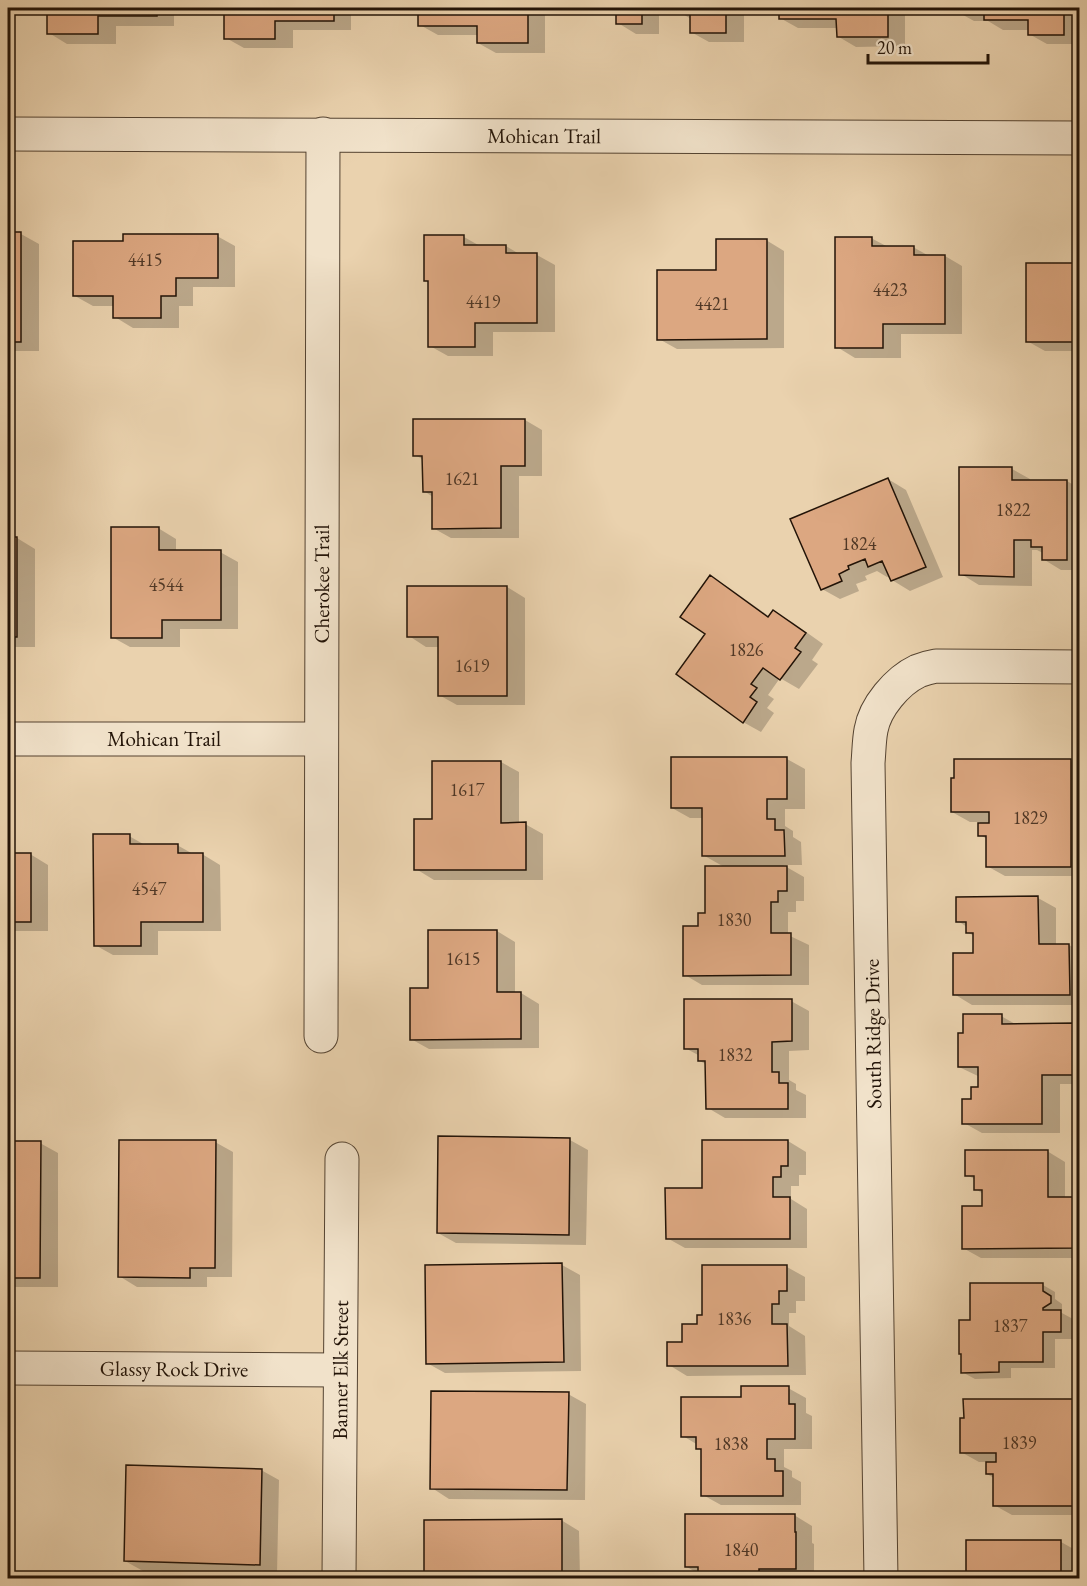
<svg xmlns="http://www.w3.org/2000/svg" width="1087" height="1586" font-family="'EB Garamond',serif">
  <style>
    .shadow { fill: #0003 }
    .building { fill: #dca781; stroke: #221307; stroke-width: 1.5 }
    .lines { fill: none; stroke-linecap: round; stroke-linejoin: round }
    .minor-casing { stroke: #544331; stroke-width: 35 }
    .minor { stroke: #f1e2ca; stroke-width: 33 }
    .labels { text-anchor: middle; stroke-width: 6; stroke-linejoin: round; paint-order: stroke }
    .number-label { font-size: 18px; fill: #503826 }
    .street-label { font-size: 21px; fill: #221307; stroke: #f1e2ca }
  </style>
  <rect width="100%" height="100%" fill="#ead2ae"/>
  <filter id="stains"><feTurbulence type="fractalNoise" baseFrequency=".00333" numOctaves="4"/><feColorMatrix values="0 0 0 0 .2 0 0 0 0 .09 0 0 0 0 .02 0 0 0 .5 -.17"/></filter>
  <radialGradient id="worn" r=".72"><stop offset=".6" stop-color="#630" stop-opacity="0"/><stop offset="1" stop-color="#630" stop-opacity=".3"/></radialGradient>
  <path class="shadow" d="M49,8h125v18h-58v18h-49l-18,-11z
    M226,8h125v22h-58v18h-49l-18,-10z
    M420,8h125v45h-49l-18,-10v-8h-40l-18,-10z
    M618,8h126v34h-35l-18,-10v-13l-13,-8h-19v23h-23l-18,-11z
    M780,8h125v38l-49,1 -17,-10 -1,-9h-40l-18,-10z
    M956,8h124v36h-33l-18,-10v-4h-26l-15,-9h-14l-18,-10z
    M8,234h13l18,10v107h-31z
    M217,236l18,10v41h-42v19h-14v22h-46l-18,-11v-11h-22l-18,-10 49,-53z
    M464,237l16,9h26l15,9h16l18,10v67h-62v24h-45l-18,-10 -1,-64 -3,-2z
    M871,238l17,9h25l16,9h16l17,10v68h-61v24h-46l-18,-11z
    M766,240l18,11v97l-107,1 -18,-10 58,-68z
    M1080,265v86h-35l-18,-10z
    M525,420l17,10v46h-23v62h-68l-18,-10v-31l-9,-6v-31l-9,-5z
    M1012,469l18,10v2h37l13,8v81h-19l-18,-11v-6l-6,-3h-5v36l-53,-1 -18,-11z
    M888,479l18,11 37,87 -33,14 -18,-11 -2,-4 -3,1 -10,-6 -12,5 2,4 -11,4 3,7 -19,8 -18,-10z
    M158,528l18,11v13h44l18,10v67h-58v18h-50l-18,-10z
    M8,538h9l18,11v98h-27z
    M711,577l17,10 42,30 4,-5 18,10 31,22 -11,16 6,4 -19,25 -19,-11 -12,17 6,4 -7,9 7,5 -13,19 -18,-10 -35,-88z
    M507,587l18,11v107h-68l-18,-10v-48h-13l-17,-11z
    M672,759h115l18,10v40h-20v17l8,5v6l8,5 1,23h-19l21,12v24h-8v11h-8v23l21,10v40h-107l-17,-10 14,-48 7,-12 20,-47 -23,-13v-37h-13l-18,-10z
    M1071,761l9,5v110h-75l-18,-10v-27l-7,-4v-13h-10l-18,-10z
    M501,762l18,10v52h6l18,10v46h-109l-18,-11 18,-48z
    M129,836l16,9h32l16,9h9l18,11 1,66h-63v24h-45l-18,-10z
    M8,854h22l18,11v66h-40z
    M1038,898l18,10v37h13l11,6v54h-108l-18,-11 20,-39v-19l-7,-4v-5l-9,-6z
    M497,931l18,11v51h6l18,11v44l-110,1 -18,-10 19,-49z
    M791,1001l18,10v39l-20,1v29l7,4v6l10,5v23h-81l-17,-10 -1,-43 -7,-4v-5l-15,-8z
    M1001,1016l16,9 56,-1 7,4v56h-20v49h-78l-18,-10 8,-23 8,-11v-12l-21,-10 6,-33z
    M440,1137l130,3 18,10 -2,95 -130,-2 -18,-10z
    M788,1141l18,11v23h-7v11h-8v13l16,10v39h-122l-18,-10 36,-49z
    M8,1142l32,1 18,10v134h-50z
    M215,1142l18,10 -1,125h-25v10h-70l-18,-11z
    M1047,1151l18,11v36l15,1v59h-99l-18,-10 20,-40v-14l-7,-5v-9l-9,-5z
    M562,1265l18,10 1,96 -136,2 -18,-10z
    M703,1267h84l18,10v24h-9v12h-7v13l16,10 1,39 -119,1 -18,-11 34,-48z
    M1043,1285l12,7v7l7,5v6l-2,2 13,7v20h-18v29h-44v10l-36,1 -13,-7 9,-51z
    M788,1388l18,10v15l6,3v33h-28v18l8,4v6l9,5v23h-80l-18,-10v-44l-5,-3v-3l-15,-9 60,-37z
    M568,1394l18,10 -1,96 -136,-1 -17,-11z
    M1078,1401l2,1v113h-68l-18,-10v-27l-7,-4v-12h-8l-18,-10z
    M261,1470l18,10 -2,94 -134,-3 -18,-10z
    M8,1473l3,2 -1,95h-2z
    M794,1515l18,11v17l2,1v34h-115v-4l-12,-7z
    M561,1520l18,11 1,47h-154l-1,-56z
    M968,1542h93l18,10v26h-111z"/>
  <path class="building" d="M47,8h110v8h-59v18h-51z
    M224,8h110v13h-59v18h-51z
    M418,8h110v35h-51v-17h-59z
    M616,8h26v16h-26z
    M675,8h51v25h-36v-22h-15z
    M779,8h109v29h-51l-1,-18h-57z
    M954,8h110v27h-36v-15h-44v-8h-30z
    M8,232h13v110h-13z
    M123,234h95v44h-42v18h-15v22h-48v-22h-40v-55h50z
    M424,235h40v10h42v8h31v70h-62v24h-47v-66h-4z
    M835,237h37v9h42v9h31v69h-62v24h-48z
    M716,239h51v100l-110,1v-70h59z
    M1026,263h54v79h-54z
    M413,419h112v47h-24v62l-69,1v-37h-9l-1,-36h-9z
    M959,467h53v13h55v80h-25v-13h-11v-7h-17v37l-55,-2z
    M888,478l38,89 -35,14 -9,-20 -14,6 -3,-8 -17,7 1,3 -10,5 3,7 -21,9 -31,-71z
    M111,527h48v23h62v70h-59v18h-51z
    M8,537h9v100h-9z
    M710,575l58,42 5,-7 33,23 -11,15 6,4 -21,28 -17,-12 -12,16 6,4 -7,9 7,5 -14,21 -67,-49 29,-40 -25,-17z
    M407,586h100v110h-69v-59h-31z
    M671,757h116v42h-20v20h8v11h9l1,26h-83v-48h-31z
    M954,759h117v108h-85v-31h-8v-13h11v-11h-38v-34h3z
    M432,761h69v62l25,-1v48h-112v-51h18z
    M93,834h37v10h48v9h25v69h-62v24h-47z
    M8,853h23v69h-23z
    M705,866h82v25h-9v11h-7v31h20v42l-108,1v-50h15v-13h7z
    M1038,896l1,48h30l1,51h-117v-42h20v-20h-7v-11h-10v-25z
    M428,930h69v62h24v47l-111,1v-52h18z
    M684,999h108v42l-20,1v30h7v11h9v26h-82l-1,-48h-7v-12h-14z
    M963,1014h39v10l71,-1v52h-31v49h-80v-25h9v-12h7v-20h-20v-34h5z
    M438,1136l132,2 -1,97 -132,-2z
    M119,1140h97l-1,128h-25v10l-72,-1z
    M702,1140h86v26h-7v11h-8v20h17v42h-124l-1,-51h37z
    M8,1141h33l-1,137h-32z
    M965,1150h83v47h30v51l-116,1v-43h20v-16h-8v-14h-9z
    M562,1263l2,99 -138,2 -1,-99z
    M702,1265h85v26h-8v13h-7v20h15l1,42h-121v-24h15v-18h15v-9h5z
    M970,1283h73v8l8,5v7l-8,5v2h18v22h-18v30h-44v10l-38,1v-19h-2v-34h11z
    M741,1386h48v18h6v35h-28v20h8v12h8v25h-82v-47h-5v-12h-15v-40h60z
    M431,1391l138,1 -2,98 -137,-1z
    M963,1399h115l1,107h-86v-32h-7v-12h10v-9h-36v-35h4z
    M126,1465l136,4 -2,96 -136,-4z
    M685,1514h110v18h1v37h-37v9h-61v-11h-13z
    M562,1519v59h-138v-58z
    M966,1540h95v38h-95z"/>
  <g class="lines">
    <defs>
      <g id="minor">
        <path id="s1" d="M8,134l1072,4"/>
        <path id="s2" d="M8,739h313"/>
        <path id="s3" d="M321,1036l2,-902"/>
        <path id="s4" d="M8,1368l332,2"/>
        <path id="s5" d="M339,1578l3,-419"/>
        <path d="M881,1578l-13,-815c1,-11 1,-23 3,-33 4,-23 26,-49 47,-59 5,-2 12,-4 18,-5l144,1"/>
      </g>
    </defs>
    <use href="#minor" class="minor-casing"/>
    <use href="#minor" class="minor"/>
  </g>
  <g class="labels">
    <g class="number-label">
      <text x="145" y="266">4415</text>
      <text x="890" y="296">4423</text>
      <text x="483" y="308">4419</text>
      <text x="712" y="310">4421</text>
      <text x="462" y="485">1621</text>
      <text x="1013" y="516">1822</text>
      <text x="859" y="550">1824</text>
      <text x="166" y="591">4544</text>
      <text x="746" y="656">1826</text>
      <text x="472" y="672">1619</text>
      <text x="467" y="796">1617</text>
      <text x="1030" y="824">1829</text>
      <text x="149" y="895">4547</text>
      <text x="734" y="926">1830</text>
      <text x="463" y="965">1615</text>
      <text x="735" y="1061">1832</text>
      <text x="734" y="1325">1836</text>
      <text x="1010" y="1332">1837</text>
      <text x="1019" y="1449">1839</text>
      <text x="731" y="1450">1838</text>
      <text x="741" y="1556">1840</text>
    </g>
    <g class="street-label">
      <text dy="7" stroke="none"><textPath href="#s1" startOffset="536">Mohican Trail</textPath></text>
      <text dy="7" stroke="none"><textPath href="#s3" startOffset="452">Cherokee Trail</textPath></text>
      <text dy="7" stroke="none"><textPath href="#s2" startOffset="156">Mohican Trail</textPath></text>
      <text transform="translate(873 1034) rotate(-91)" y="7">South Ridge Drive</text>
      <text dy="7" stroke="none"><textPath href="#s4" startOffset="166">Glassy Rock Drive</textPath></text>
      <text dy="7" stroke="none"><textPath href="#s5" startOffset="208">Banner Elk Street</textPath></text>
    </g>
  </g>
  <rect width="1087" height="1586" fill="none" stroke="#ead2ae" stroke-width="30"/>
  <rect x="9" y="9" width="1069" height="1568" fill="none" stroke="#221307" stroke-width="3"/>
  <rect x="15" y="15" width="1057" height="1556" fill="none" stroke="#221307" stroke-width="1.5"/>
  <path d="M868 54v9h120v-9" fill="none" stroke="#221307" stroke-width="3"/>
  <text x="877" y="54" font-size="18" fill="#221307" stroke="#f1e2ca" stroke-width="4.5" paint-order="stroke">20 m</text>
  <rect width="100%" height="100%" filter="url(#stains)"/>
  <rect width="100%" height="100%" fill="url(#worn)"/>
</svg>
